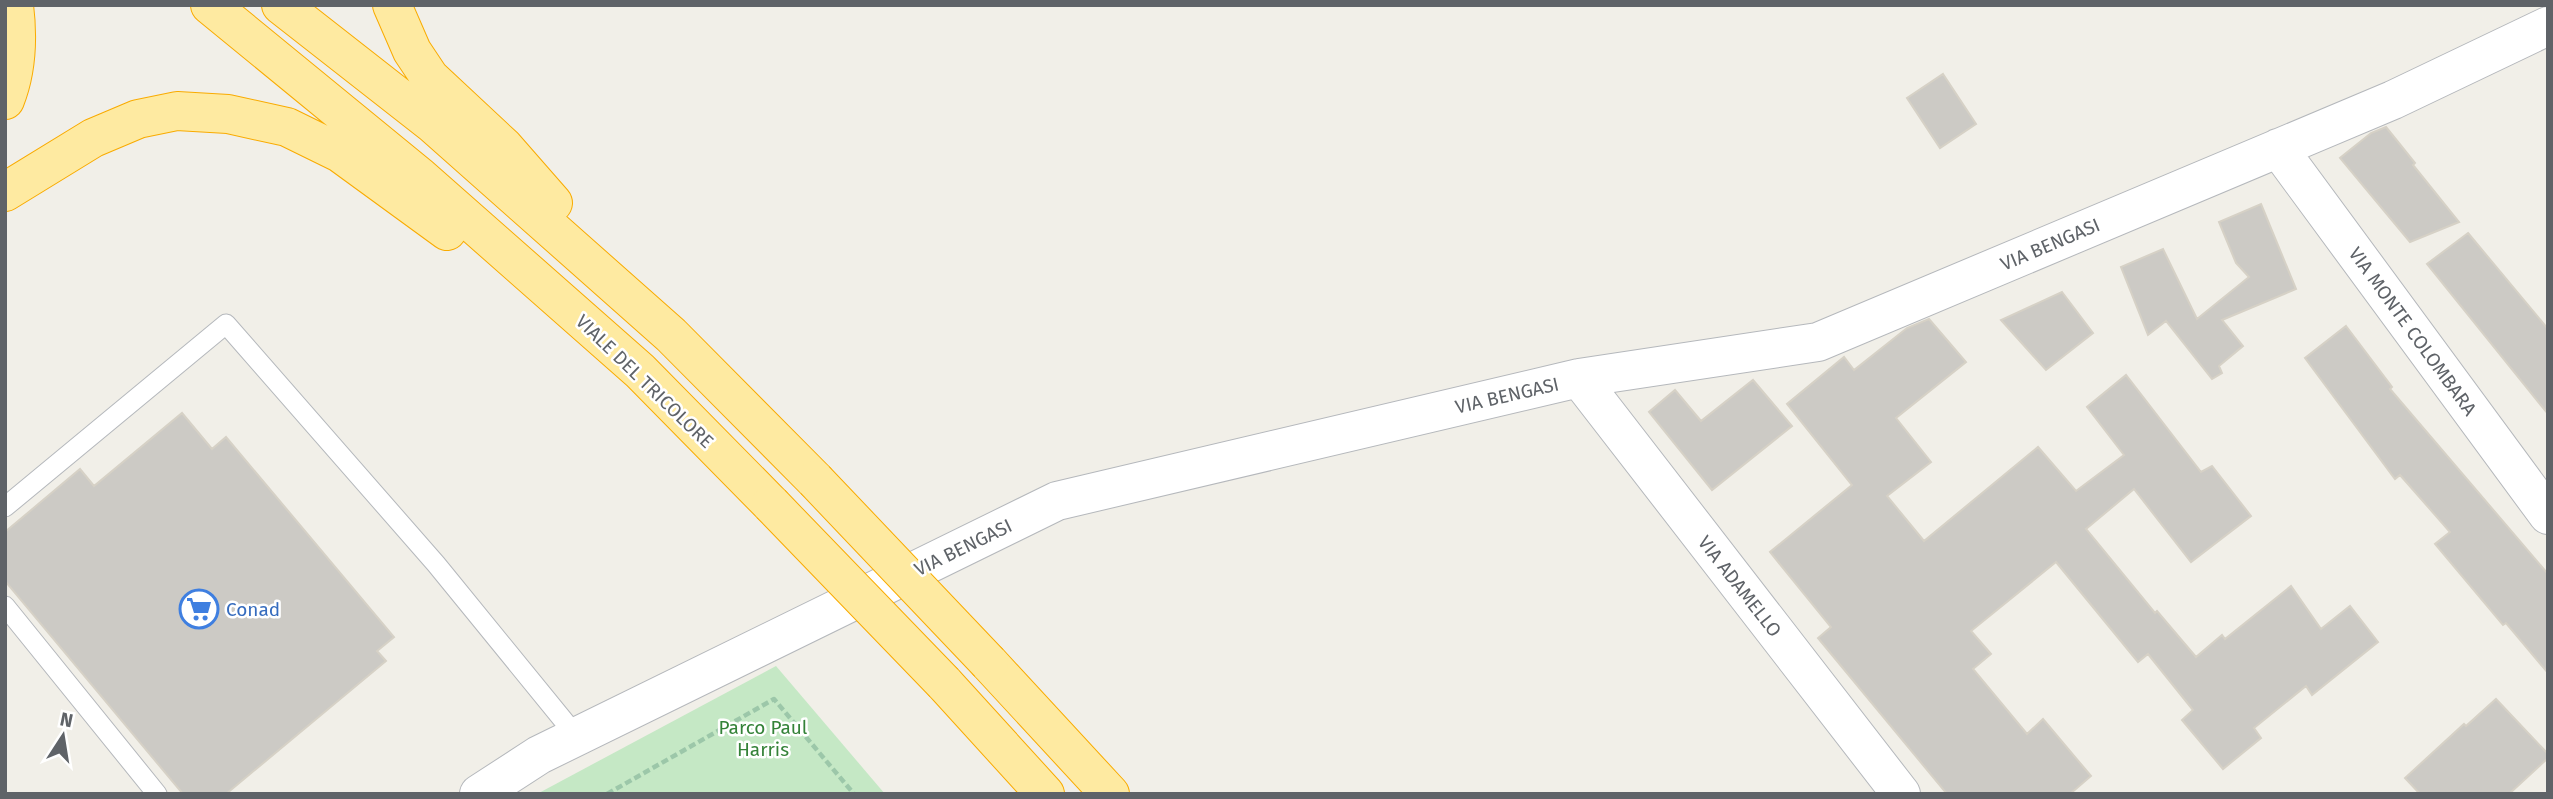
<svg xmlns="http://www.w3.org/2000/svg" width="2553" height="799" font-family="'Fira Sans',sans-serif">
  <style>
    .green { fill: #c5e8c5 }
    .building { fill: #cccac5; stroke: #d6d1c6; stroke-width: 2 }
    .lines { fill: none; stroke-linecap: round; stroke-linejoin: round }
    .service-casing { stroke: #b5b8bc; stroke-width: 21 }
    .minor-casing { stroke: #b5b8bc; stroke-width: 40 }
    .trunk-casing { stroke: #f9ab00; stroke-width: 40 }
    .path { stroke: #9cc7a9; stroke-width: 4.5; stroke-dasharray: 7 3.5; stroke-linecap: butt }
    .service { stroke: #fff; stroke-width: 19 }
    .minor { stroke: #fff; stroke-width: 38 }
    .trunk { stroke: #feeaa1; stroke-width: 38 }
    .trunk-bridge-casing { stroke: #f9ab00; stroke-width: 40; stroke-linecap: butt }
    .trunk-bridge { stroke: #feeaa1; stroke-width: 38 }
    .labels { text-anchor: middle; stroke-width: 5; stroke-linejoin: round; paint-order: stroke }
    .street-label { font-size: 19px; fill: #5f6368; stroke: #fff }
    .shop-label { font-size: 19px; fill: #366cbe; stroke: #fff; text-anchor: start }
    .park-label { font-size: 19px; fill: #348238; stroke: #fff }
  </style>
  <rect width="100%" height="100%" fill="#f1efe8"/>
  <path class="green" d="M776,666l109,128h-348z"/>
  <path class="building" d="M1943,74l33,50 -36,24 -33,-50z
    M2386,127l29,36 -2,2 46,57 -49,20 -70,-84 31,-25z
    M2261,204l35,85 -74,31 21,26 -24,20 3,7 -10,6 -46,-58 -18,14 -27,-68 42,-18 34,70 52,-42 -13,-14 -17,-41z
    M2468,233l80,96v85l-121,-150z
    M2062,292l31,41 -47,37 -45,-50z
    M1929,319l37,43 -70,56 35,44 -44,34 37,45 114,-94 38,44 48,-36 -37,-48 39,-32 75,97 11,-6 39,50 -60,46 -57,-73 -48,40 69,84 2,-2 39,46 26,-22 3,4 66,-53 30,43 29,-23 28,36 -66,53 -6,-9 -52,42 7,10 -38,31 -41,-49 11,-10 -45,-56 -10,8 -82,-100 -85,69 20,23 -18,15 54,65 16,-15 48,57 -21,18h-123l-129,-156 13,-11 -61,-75 82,-67 -65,-81 57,-47 10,13 53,-42z
    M2346,326l46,61 -2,2 158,185v99l-42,-50 -3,2 -68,-81 15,-12 -50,-57 -5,4 -90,-121z
    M1753,380l39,46 -80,64 -63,-78 26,-22 26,31z
    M182,413l30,36 14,-12 168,200 -17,14 9,10 -160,133h-43l-178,-213v-49l75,-63 14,17z
    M2496,699l52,55v4l-39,36h-89l-15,-16 59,-54 2,2z"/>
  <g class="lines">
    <defs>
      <path id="service" d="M5,507l221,-183 210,240 141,173
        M5,606l152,188"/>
      <path id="minor" d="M2278,148l270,367
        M1579,378l322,416
        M479,794l60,-39 518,-254 522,-123 239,-36 575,-242 155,-74"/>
      <path id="trunk" d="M210,5l210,172 220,194 131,133
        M281,5l152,119 238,211 144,145
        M392,5l20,46 18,27 74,69 49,56
        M5,100c12,-30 13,-63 9,-95
        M5,192l88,-54 45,-19 39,-8 51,3 59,13 53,26 107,78
        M989,663l121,131
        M944,683l101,111"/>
    </defs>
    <use href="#service" class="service-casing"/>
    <use href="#minor" class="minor-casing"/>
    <use href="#trunk" class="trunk-casing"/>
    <path class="path" d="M607,794l167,-95 80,95"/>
    <use href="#service" class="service"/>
    <use href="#minor" class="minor"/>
    <use href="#trunk" class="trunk"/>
    <defs>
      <path id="trunk-bridge" d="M815,480l174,183
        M771,504l173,179"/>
    </defs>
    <use href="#trunk-bridge" class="trunk-bridge-casing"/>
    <use href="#trunk-bridge" class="trunk-bridge"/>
  </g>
  <defs>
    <symbol id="supermarket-ring" viewBox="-11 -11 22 22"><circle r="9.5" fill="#fff" stroke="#3f7fe0" stroke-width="1.5"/><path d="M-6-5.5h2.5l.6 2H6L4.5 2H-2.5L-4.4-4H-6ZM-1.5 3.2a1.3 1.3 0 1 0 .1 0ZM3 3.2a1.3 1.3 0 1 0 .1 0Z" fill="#3f7fe0"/></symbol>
  </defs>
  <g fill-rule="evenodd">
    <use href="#supermarket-ring" x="177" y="587" width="44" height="44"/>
  </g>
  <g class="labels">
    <g class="street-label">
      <text transform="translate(2050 244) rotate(-23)" y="7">VIA BENGASI</text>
      <text transform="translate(2413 331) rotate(54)" y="7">VIA MONTE COLOMBARA</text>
      <text transform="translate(645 381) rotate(44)" y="7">VIALE DEL TRICOLORE</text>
      <text transform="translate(1507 395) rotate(-13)" y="7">VIA BENGASI</text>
      <text transform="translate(963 547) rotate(-26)" y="7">VIA BENGASI</text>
      <text transform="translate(1740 586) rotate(52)" y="7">VIA ADAMELLO</text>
    </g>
    <g class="shop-label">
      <text x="226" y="616">Conad</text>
    </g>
    <g class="park-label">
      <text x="763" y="734">Parco Paul<tspan x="763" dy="22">Harris</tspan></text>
    </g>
  </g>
  <rect width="2553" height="799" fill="none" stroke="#5f6368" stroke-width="14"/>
  <g transform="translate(63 736) rotate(12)" stroke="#ffffff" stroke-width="5" paint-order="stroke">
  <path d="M0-5L12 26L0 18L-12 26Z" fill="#5f6368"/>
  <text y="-10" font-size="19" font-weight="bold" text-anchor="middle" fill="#5f6368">N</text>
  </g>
</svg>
